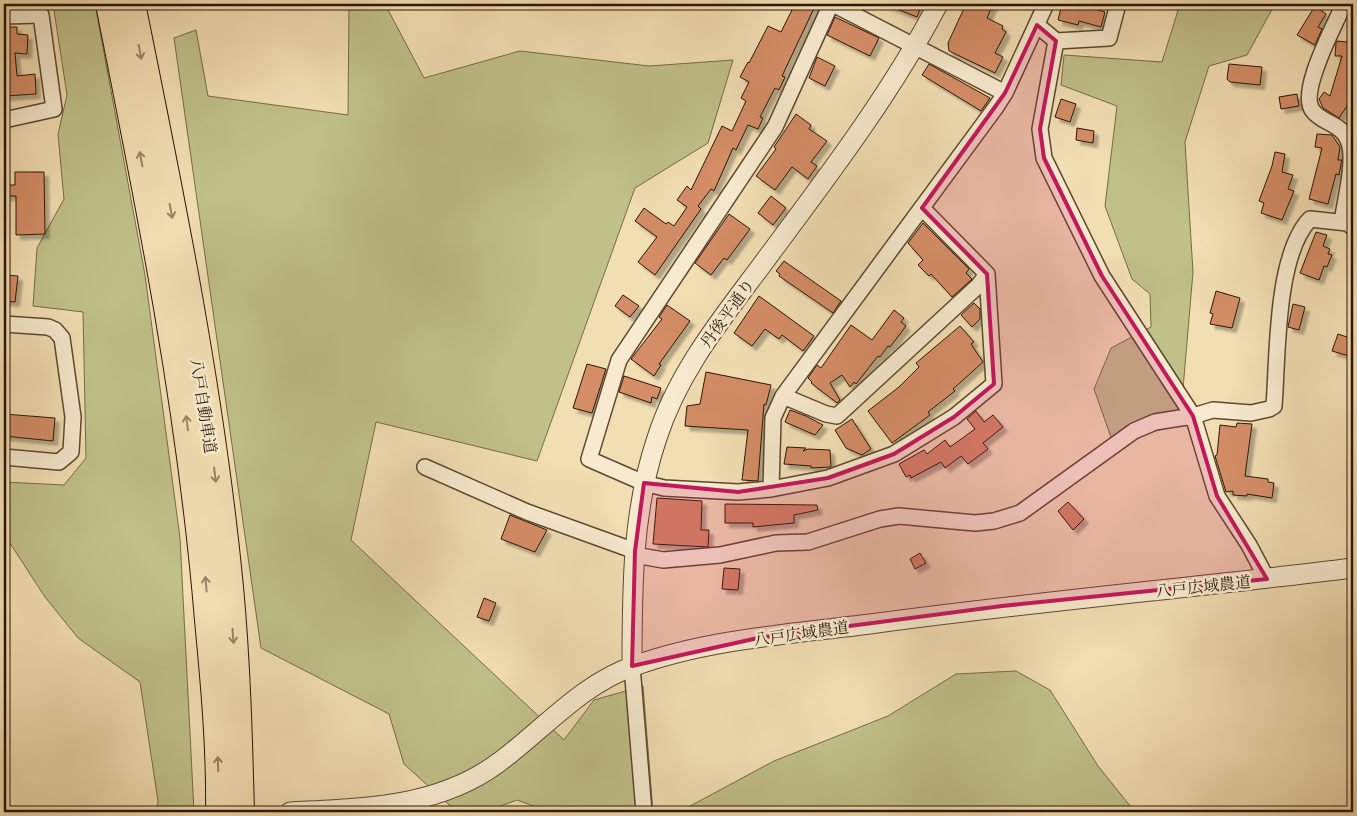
<svg xmlns="http://www.w3.org/2000/svg" width="1357" height="816" font-family="'IM FELL French Canon','Noto Serif JP',serif">
  <style>
    .green { fill: #c0c089; stroke: #756b48 }
    .building { fill: #d48d66; stroke: #2a1606; filter: url(#shadow) }
    .lines { fill: none; stroke-linecap: round; stroke-linejoin: round }
    .minor-casing { stroke: #5c4831; stroke-width: 18 }
    .tertiary-casing { stroke: #5c4831; stroke-width: 21 }
    .motorway-casing { stroke: #2a1606; stroke-width: 30 }
    .minor { stroke: #f7eace; stroke-width: 15 }
    .tertiary { stroke: #f7eace; stroke-width: 19 }
    .motorway { stroke: #f2deb3; stroke-width: 28 }
    .oneway { stroke: #988465 }
    .marked { fill: #c2185b; fill-opacity: 0.2; stroke: #c2185b; stroke-width: 4; stroke-linejoin: round }
    .labels { text-anchor: middle; stroke-width: 5; stroke-linejoin: round; paint-order: stroke }
    .street-label { font-size: 16px; fill: #2a1606; stroke: #f7eace }
  </style>
  <defs>
    <filter id="shadow"><feDropShadow dx="4.5" dy="4.5" stdDeviation="1" flood-color="#0004"/></filter>
  </defs>
  <rect width="100%" height="100%" fill="#f2deb3"/>
  <filter id="stains"><feTurbulence type="fractalNoise" baseFrequency=".004" numOctaves="4"/><feColorMatrix values="0 0 0 0 .2 0 0 0 0 .09 0 0 0 0 .02 0 0 0 .5 -.17"/></filter>
  <radialGradient id="worn" r=".72"><stop offset=".6" stop-color="#630" stop-opacity="0"/><stop offset="1" stop-color="#630" stop-opacity=".3"/></radialGradient>
  <path class="green" d="M53,4h42l50,271 35,263 14,274h-37l1,-11 -18,-119 -62,-44 -33,-41 -41,-63v-52l60,3 22,-27 -3,-146 -50,-6 4,-58 27,-49 -6,-65 9,-39z
    M349,4h36l39,74 96,-27 129,15 84,-6 -25,83 -73,45 -98,273 -161,-39 -25,118 213,200 30,-40 49,-14 10,126h-103l-33,-12 -33,12h-27l-53,-48 -15,-50 -128,-66 -87,-610 22,-8 12,66 140,19z
    M1180,4h95l-28,51 -38,11 -24,76 8,130 -13,152 -67,19 -19,-54 17,-41 40,-21 -1,-33 -18,-15 -27,-73 12,-100 -56,-21 3,-30 98,7z
    M1016,671l34,19 48,76 37,46h-456l95,-51 114,-45 68,-42z"/>
  <path class="building" d="M795,4h21l-34,72 3,1 -6,13 -4,-2 -15,29 3,1 -5,11 -10,-4 -12,25 -3,-2 -19,43 -3,-2 -13,17 3,3 -46,66 -17,-13 19,-25 -22,-16 9,-13 22,16 2,-2 6,4 13,-19 -10,-7 10,-14 4,4 31,-64 10,5 14,-30 -5,-3 8,-16 -9,-5 8,-15 1,1 19,-37 13,6z
    M884,4h38l-5,13z
    M966,4h27l-6,14 16,8 -1,3 4,3 -11,21 8,4 -8,16 -46,-22 -1,-8z
    M1062,4l24,6 1,-3 18,5 -4,15 -22,-6 -1,4 -20,-5z
    M1315,6l11,8 -8,13 4,2 -7,16 -18,-10z
    M835,17l44,21 -9,18 -43,-21z
    M4,27h13v7l11,1 -1,19 -12,-1 2,23 18,-2 1,20 -32,2z
    M1350,29h3v68l-14,21 -16,-10 -4,-9 5,-7 6,4 12,-40h-7l1,-13 1,-2 10,1z
    M817,57l18,9 -10,20 -16,-8z
    M929,64l61,34 -9,13 -59,-36z
    M1229,64l33,3 -2,18 -30,-3 -3,-3z
    M1297,94l2,12 -18,3 -2,-12z
    M1061,99l15,5 -6,18 -15,-5z
    M796,114l15,11 -2,4 18,12 -16,21 6,4 -9,13 -16,-12 -17,23 -19,-14 20,-27 -2,-2z
    M1077,128l17,3 -1,12 -17,-3z
    M1317,134l15,1 8,12 -2,13h4l-1,4 -2,11 -3,-1 -8,30 -19,-5 13,-51 -7,-1z
    M1275,152l10,2 -3,18 11,3 -5,14 6,2 -12,29 -21,-7 3,-10 -5,-2 13,-35z
    M15,172h29l1,62 -29,1v-39h-12v-11h11z
    M771,196l15,12 -13,17 -15,-12z
    M729,214l21,15 -23,31 -3,-2 -13,17 -16,-12z
    M923,223l46,46 -3,4 6,6 -20,18 -21,-23 -2,2 -11,-11 5,-5 -15,-17z
    M1316,232l11,3 -4,11 7,3 -2,5 4,1 -5,12 -3,-1 -5,14 -19,-7z
    M784,261l57,40 -8,12 -54,-37 1,-2 -4,-3z
    M4,275l14,1 -3,26 -11,-1z
    M1216,291l24,7 -8,30 -22,-4 3,-10 -3,-1z
    M623,295l16,11 -9,11 -15,-11z
    M759,296l55,40 -11,15 -21,-16 -3,4 -14,-10 -13,17 -18,-13z
    M974,303l6,6v10l-8,8 -11,-12z
    M1293,304l12,3 -6,23 -11,-3z
    M667,305l23,16 -31,43 2,1 -7,11 -23,-17 31,-40 -3,-2z
    M894,310l10,8 -3,4 5,4 -16,21 -2,-1 -8,11 -2,-1 -22,28 -2,-2 -4,5 -8,-12 -12,8 10,17 -3,3 -26,-20 1,-1 -4,-4 9,-13 4,3 30,-43 21,15z
    M960,326l14,16 -3,2 12,18 -30,27 2,2 -27,21 2,3 -38,28 -24,-32 31,-24 20,-20 -3,-4z
    M1338,334l15,5v18l-21,-6z
    M587,364l19,5 -14,44 -19,-5z
    M706,372l65,13 -5,20 -2,-1 -6,77 -16,-1 6,-50 -63,-4 2,-20 13,-2z
    M624,376l37,12 -4,11 -5,-2 -1,6 -32,-11z
    M790,410l16,6 17,9 -8,10 -30,-13z
    M976,411l8,11 9,-7 10,12 -20,16 5,6 -20,15 -7,-8 -16,12 -4,-6 -30,16 -1,-3 -4,2 -7,-13 25,-14 3,4 18,-14 5,7 25,-18 -8,-10z
    M4,414l51,4 -2,23 -49,-5z
    M852,419l19,30 -9,6 -16,-7 -11,-18z
    M1237,423l15,1 -7,52 23,3v3l6,1 -2,15 -25,-4v2l-14,-1v-4l-7,1 -11,-36 2,-1 3,-30 16,2z
    M787,447l19,1 -3,3 5,-2 22,1 1,17 -20,1v-2l-27,-2z
    M657,498l45,3 -1,29h8l-1,17 -55,-3z
    M1068,502l16,17 -11,11 -15,-19z
    M725,504l92,1 1,5 -24,5v8l-41,4v-4h-28z
    M510,515l37,15 -12,22 -34,-13z
    M920,553l6,10 -11,6 -5,-10z
    M724,568l16,1 -2,21 -16,-1z
    M484,598l12,5 -7,18 -12,-4z"/>
  <g class="lines">
    <defs>
      <path id="minor" d="M831,4l-56,123 -156,233 -30,99 55,24 20,5 74,4 33,-3 57,-11 66,-24 60,-37 40,-33 -7,-110 -65,-66
        M833,4l172,89
        M1341,10c-8,19 -43,83 -28,101 9,12 29,13 35,29 8,18 -2,56 -5,76l9,11
        M4,16l37,-1 13,94 -50,11
        M1037,25l19,16 -16,88 4,29 58,118 91,140 24,80 32,49 18,34
        M1056,41l53,-3 9,-34
        M4,324l44,3 7,3 7,8 11,79 -2,35 -12,10 -55,-5
        M783,396l43,18 11,2 142,-131 8,-11
        M425,467l102,45 108,39
        M771,489l2,-71 10,-22 213,-289 9,-14 41,-89
        M635,555l28,5 57,-5 56,-12 32,-1 72,-23 19,-3 76,7 19,-2 26,-8 114,-82 21,-9 38,-6 20,-6 38,3 18,-4 5,-3c4,-49 1,-150 36,-187l37,4
        M632,666l12,146"/>
      <path id="tertiary" d="M632,666c0,-77 0,-155 25,-228 22,-69 68,-123 110,-180 61,-82 123,-163 171,-254
        M290,812c72,-4 147,-4 208,-49 44,-32 83,-79 136,-97 74,-27 158,-32 236,-42 161,-22 322,-36 483,-56"/>
      <path id="motorway" d="M110,4c41,204 82,408 99,616 6,63 12,128 11,192
        M131,4c39,192 79,387 98,583 7,75 9,150 11,225"/>
    </defs>
    <use href="#minor" class="minor-casing"/>
    <use href="#tertiary" class="tertiary-casing"/>
    <use href="#motorway" class="motorway-casing"/>
    <use href="#minor" class="minor"/>
    <use href="#tertiary" class="tertiary"/>
    <use href="#motorway" class="motorway"/>
  </g>
  <defs><path id="oneway-shaft" d="M-6 0H5M1.5-3L5.5 0L1.5 3" fill="none" stroke-width="1.6" stroke-linecap="round" stroke-linejoin="round" transform="scale(1.25)"/></defs>
  <g class="oneway">
    <use href="#oneway-shaft" transform="translate(140 52) rotate(79)"/>
    <use href="#oneway-shaft" transform="translate(141 159) rotate(-101)"/>
    <use href="#oneway-shaft" transform="translate(171 211) rotate(79)"/>
    <use href="#oneway-shaft" transform="translate(187 423) rotate(-97)"/>
    <use href="#oneway-shaft" transform="translate(215 475) rotate(83)"/>
    <use href="#oneway-shaft" transform="translate(206 584) rotate(-95)"/>
    <use href="#oneway-shaft" transform="translate(233 636) rotate(86)"/>
    <use href="#oneway-shaft" transform="translate(218 764) rotate(-92)"/>
  </g>
  <path class="marked" d="M1037,25l19,16 -16,88 4,29 58,118 91,140 24,80 50,83 -265,27 -244,32 -126,28 3,-115 9,-68 94,9 90,-14 66,-24 60,-37 40,-33 -7,-110 -65,-66 83,-115z"/>
  <g class="labels">
    <g class="street-label">
      <text transform="translate(727 313) rotate(-54)" y="6">丹後平通り</text>
      <text transform="translate(204 406) rotate(81)" y="6">八戸自動車道</text>
      <text transform="translate(1203 586) rotate(-6)" y="6">八戸広域農道</text>
      <text transform="translate(801 633) rotate(-8)" y="6">八戸広域農道</text>
    </g>
  </g>
  <rect width="1357" height="816" fill="none" stroke="#f2deb3" stroke-width="20"/>
  <rect x="5" y="5" width="1347" height="806" fill="none" stroke="#2a1606" stroke-width="2.5"/>
  <rect x="10" y="10" width="1337" height="796" fill="none" stroke="#2a1606"/>
  <rect width="100%" height="100%" filter="url(#stains)"/>
  <rect width="100%" height="100%" fill="url(#worn)"/>
</svg>
